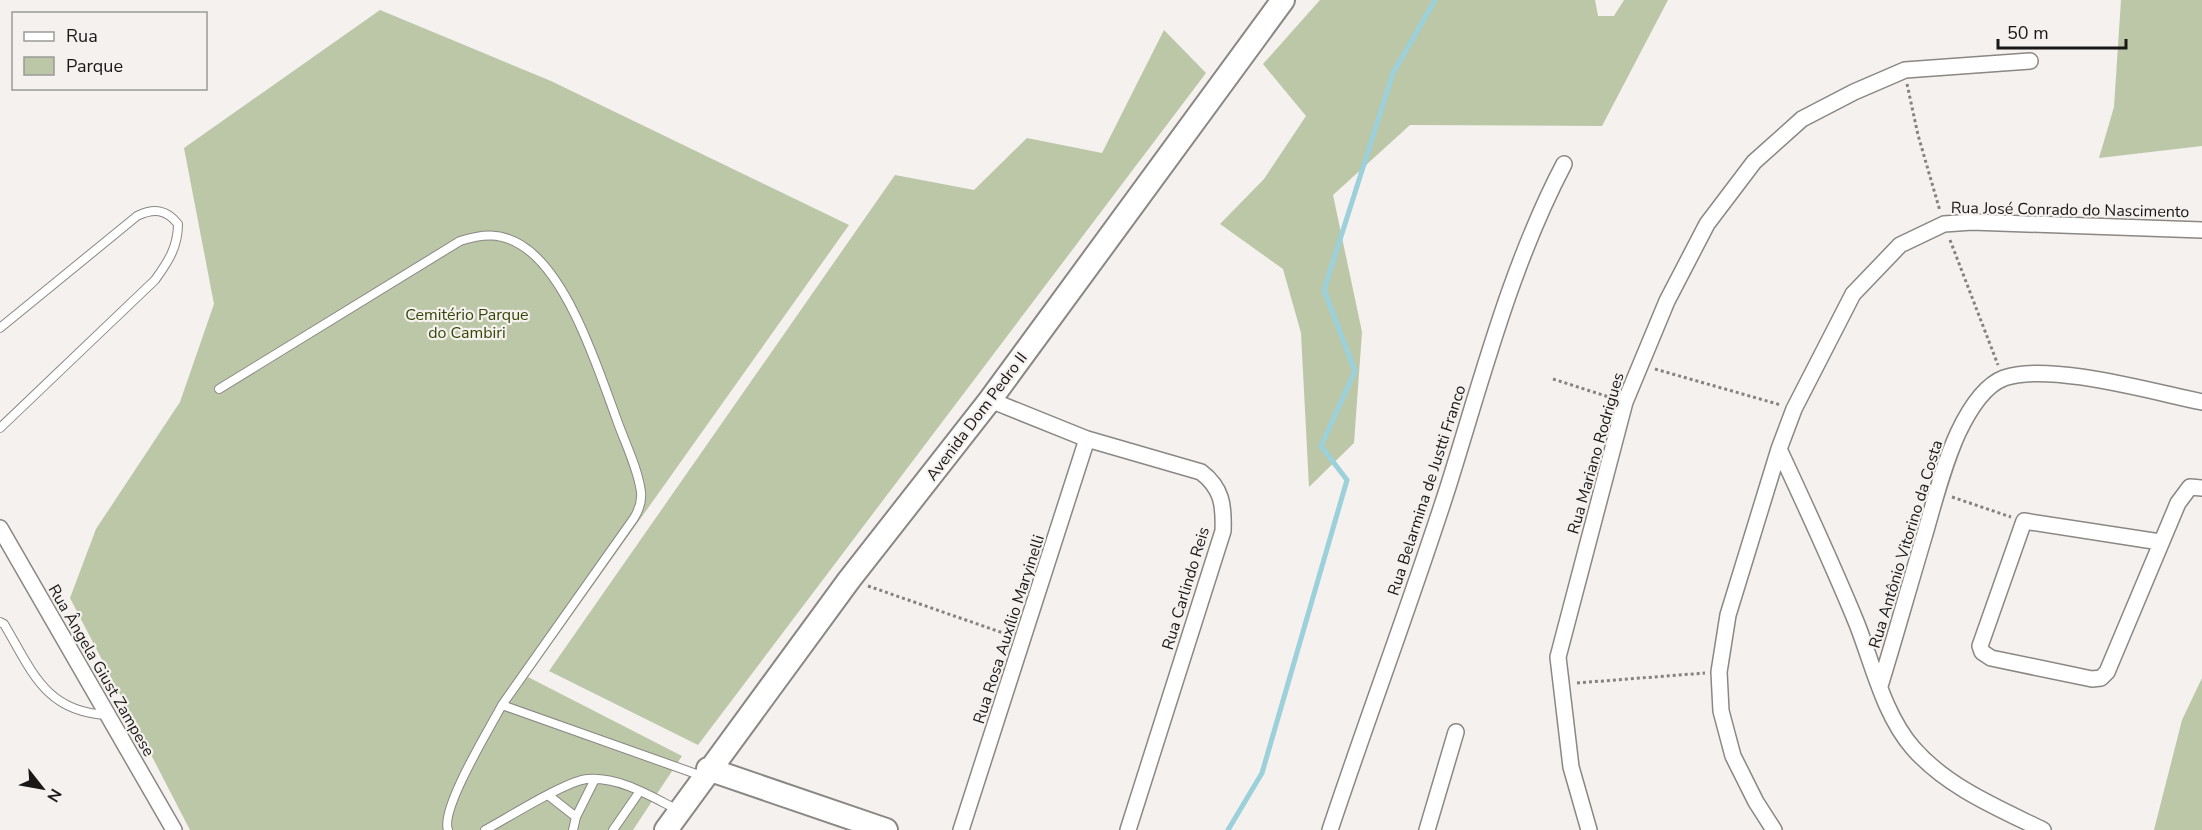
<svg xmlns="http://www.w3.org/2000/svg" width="2202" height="830" font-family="'Nunito Sans',sans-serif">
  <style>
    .green { fill: #bbc7a6 }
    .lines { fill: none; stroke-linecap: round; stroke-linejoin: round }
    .stream { stroke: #9cd0db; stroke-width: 5 }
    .lane-casing { stroke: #8a8784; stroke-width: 10 }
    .street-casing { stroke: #8a8784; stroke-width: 18 }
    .secondary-casing { stroke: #8a8784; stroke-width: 26 }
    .path { stroke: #858381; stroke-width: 3; stroke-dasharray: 3 3; stroke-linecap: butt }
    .lane { stroke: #fff; stroke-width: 8 }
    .street { stroke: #fff; stroke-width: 15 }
    .secondary { stroke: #fff; stroke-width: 22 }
    .labels { text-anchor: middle; stroke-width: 4.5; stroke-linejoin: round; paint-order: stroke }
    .street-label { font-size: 16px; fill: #191817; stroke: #f4f1ee }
    .park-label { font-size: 16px; fill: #374707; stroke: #f4f1ee }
  </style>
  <rect width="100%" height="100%" fill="#f4f1ee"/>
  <path class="green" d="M1320,0h275l3,16h16l10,-16h44l-66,126 -192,-1 -77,70 29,137 -8,111 -45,44 -8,-154 -18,-64 -63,-45 44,-45 42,-63 -43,-52z
    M2121,0h81v146l-103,12 15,-51z
    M380,10l171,71 298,144 -321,452 154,79 -49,74h-443l-120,-232 26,-69 84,-127 34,-98 -30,-156z
    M1164,30l42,43 -508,672 -149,-74 346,-496 79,15 53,-52 75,15z
    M2202,678v152h-48l28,-110z"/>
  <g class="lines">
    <path class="stream" d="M1228,830l34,-57 85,-293 -26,-34 34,-75 -31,-81 69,-217 42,-73"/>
    <defs>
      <path id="lane" d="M0,328l137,-112c17,-8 29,-7 41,8 0,23 -10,38 -23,56l-155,148
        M219,389l241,-148c22,-7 40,-9 61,4 48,29 78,127 97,178 8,22 20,46 23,69 1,10 -2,18 -7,26l-132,187 200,71
        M0,622l4,2c28,47 41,88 103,91
        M548,795l28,22
        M448,830c-8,-21 42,-102 54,-125
        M485,830c21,-11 82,-50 103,-51 32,-2 62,17 90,31
        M573,830l3,-13 19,-38
        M613,830l27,-39"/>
      <path id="street" d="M990,400l97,39 114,33c21,16 23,33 22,59l-95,299
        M1779,449c27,58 54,116 78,175 16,41 27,91 56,124 34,39 85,60 130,82
        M0,528l174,302
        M2160,542l-136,-21 -44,125 2,6 9,6 101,21 9,-1 6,-6 71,-169 12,-16 12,1
        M1880,686c15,-49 29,-99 44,-149 10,-34 19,-71 34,-104 9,-19 25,-47 46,-55 45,-16 149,14 198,24
        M961,830l126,-391
        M1330,830c38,-114 81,-228 118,-343 34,-108 63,-222 116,-323
        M1427,830l29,-98
        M1589,830l-18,-63 -13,-110 67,-255 42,-101 40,-77 47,-62 48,-43 52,-27 51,-22 125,-9
        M1774,830l-18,-28 -23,-46 -12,-45 -2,-39 9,-57 51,-166 15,-40 59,-115 47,-49 44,-21 28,-2 230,8"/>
      <path id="secondary" d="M708,769l178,61
        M666,830l183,-250 141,-180 293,-400"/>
    </defs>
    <use href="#lane" class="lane-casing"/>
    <use href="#street" class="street-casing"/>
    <use href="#secondary" class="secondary-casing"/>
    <path class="path" d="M1907,84l11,51 22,76
      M1950,240l48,125
      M1655,369l126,36
      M1553,379l59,19
      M1952,497l59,20
      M868,586l141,49
      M1577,683l128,-10"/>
    <use href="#lane" class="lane"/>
    <use href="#street" class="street"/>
    <use href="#secondary" class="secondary"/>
  </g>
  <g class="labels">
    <g class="street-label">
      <text transform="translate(2070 209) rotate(1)" y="6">Rua José Conrado do Nascimento</text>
      <text transform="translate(976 416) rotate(-53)" y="6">Avenida Dom Pedro II</text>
      <text transform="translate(1595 453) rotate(-74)" y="6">Rua Mariano Rodrigues</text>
      <text transform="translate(1426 490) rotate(-72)" y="6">Rua Belarmina de Justti Franco</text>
      <text transform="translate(1905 544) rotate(-73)" y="6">Rua Antônio Vitorino da Costa</text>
      <text transform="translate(1185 588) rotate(-73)" y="6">Rua Carlindo Reis</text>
      <text transform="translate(1008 629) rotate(-72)" y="6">Rua Rosa Auxílio Maryinelli</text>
      <text transform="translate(102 670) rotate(60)" y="6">Rua Ângela Giust Zampese</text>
    </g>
    <g class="park-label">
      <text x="467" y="320">Cemitério Parque<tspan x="467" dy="18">do Cambiri</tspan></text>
    </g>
  </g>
  <rect x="12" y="12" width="195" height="78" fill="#f4f1ee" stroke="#9c9a98" stroke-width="1.5"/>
  <rect x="24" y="32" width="30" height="9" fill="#ffffff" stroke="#9c9a98" stroke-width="1.5"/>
  <text x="66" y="42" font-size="18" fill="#191817">Rua</text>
  <rect x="24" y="57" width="30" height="18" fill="#bbc7a6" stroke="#9c9a98" stroke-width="1.5"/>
  <text x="66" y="72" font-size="18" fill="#191817">Parque</text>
  <g transform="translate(42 788) rotate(121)" stroke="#f4f1ee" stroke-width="4.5" paint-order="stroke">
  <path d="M0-4.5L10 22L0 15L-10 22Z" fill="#191817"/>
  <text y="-9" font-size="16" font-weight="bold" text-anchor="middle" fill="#191817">N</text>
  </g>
  <path d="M1998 39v9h128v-9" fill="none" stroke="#191817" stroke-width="3"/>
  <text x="2007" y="39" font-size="18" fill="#191817" stroke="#f4f1ee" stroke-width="4.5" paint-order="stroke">50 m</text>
</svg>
